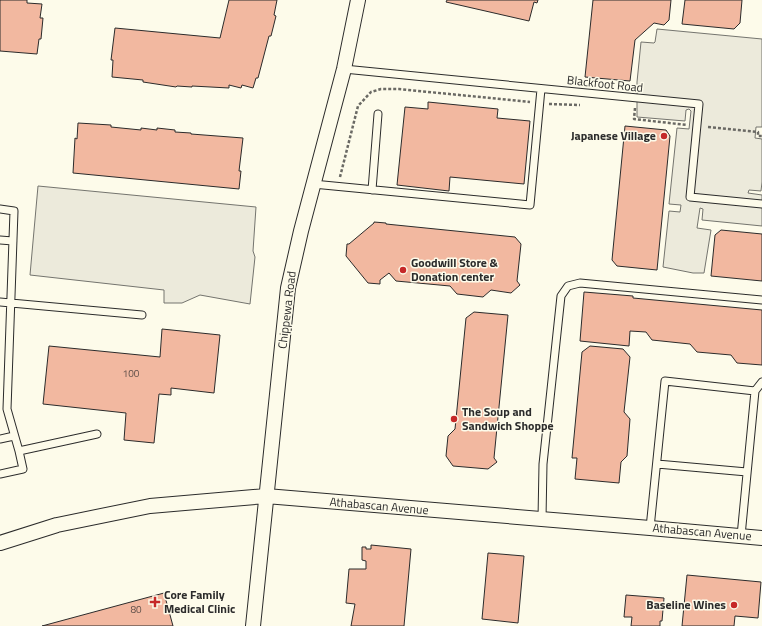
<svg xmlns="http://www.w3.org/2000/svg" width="762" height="626" font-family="'Titillium Web',sans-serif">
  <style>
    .parking { fill: #eceadb; stroke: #74746e }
    .building { fill: #f2b8a0; stroke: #2b2b2b }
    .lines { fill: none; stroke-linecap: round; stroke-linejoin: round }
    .lane-casing { stroke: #2b2b2b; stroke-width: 9 }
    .street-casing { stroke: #2b2b2b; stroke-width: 16 }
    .path { stroke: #6a6964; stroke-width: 2.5; stroke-dasharray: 3 2; stroke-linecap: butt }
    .lane { stroke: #fdfbea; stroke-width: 7 }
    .street { stroke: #fdfbea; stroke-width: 14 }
    .poi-dot { fill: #c62828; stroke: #fdfbea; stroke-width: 1.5 }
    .labels { text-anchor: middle; stroke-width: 3; stroke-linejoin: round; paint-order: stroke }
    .number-label { font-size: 10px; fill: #5d4e48 }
    .street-label { font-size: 12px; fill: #2b2b2b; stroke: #fdfbea }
    .poi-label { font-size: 12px; font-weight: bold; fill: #2b2b2b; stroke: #fdfbea; text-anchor: start }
  </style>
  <rect width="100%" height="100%" fill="#fdfbea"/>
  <path class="parking" d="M657,29l105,10v88h-6l-1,11 7,1v43l-1,9 -12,-1 -1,3 14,2v31l-60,-6 1,-11 -3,-1 -3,20 14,2 -7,43h-11l-30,-6 6,-56 11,1 1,-7 -12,-1 8,-76 12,1 2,-18 -2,-2 -3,1 -1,11 -48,-4v-35l4,-40 13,1 1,-1z
    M38,186l218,21 -3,44 2,6 -5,47 -50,-9 -18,8h-18v-13l-134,-15z"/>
  <path class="building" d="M0,0h27v3l15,1 -2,14h3l-2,21h-2l-2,15 -37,-3z
    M229,0h48l-3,15 2,1 -5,20h-2l-11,42h-2l-3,10 -11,-3 -1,3 -12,-3v3l-37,-2v1l-15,-1 -1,1 -33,-5v-2l-31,-3 1,-17h-2l4,-32 105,10z
    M447,0h91l-1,3 -3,-1 -5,19 -83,-19z
    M593,0h78l-2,20 -5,5 -10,-2 -19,17 -5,41 -45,-4z
    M685,0h57l-2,23 -6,6 -52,-5z
    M428,102l70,7 -1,9 33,3 -6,63 -74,-7 -1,14 -52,-6 8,-78 23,2z
    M78,123l33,2v2l30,3v-2l16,2v-2l18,2v2l16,1v1l52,4 -4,33h2l-2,18 -166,-16 2,-35 2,1z
    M625,126l41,4 4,6 -13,134 -40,-4 -5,-6z
    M374,222l12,1v1l129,13 6,7 -4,37 3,4 -9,8 -20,-3 -8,7 -26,-3 -7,-8 -54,-5 -7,-8 -9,7v4l-12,-1 -22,-27 1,-12h2l25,-21z
    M721,230l41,4v47l-51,-5 4,-41z
    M584,292l49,4v2l129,12v55l-25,-2 -6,-8 -34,-3 -7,-8 -38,-4 -6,-8 -16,-1 -1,15 -49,-5z
    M474,312l34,3 -14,143 3,4 -9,7 -35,-3 -7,-10 2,-20 7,-7 11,-111z
    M162,329l58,6 -6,58 -43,-5v7l-12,-1 -5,49 -30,-3 2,-27 -83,-9 6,-58 111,11z
    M590,346l33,3 7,8 -6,55 6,7 -3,37 -6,6 -2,21 -44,-4 2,-21h-5l10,-106z
    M371,545l40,4 -7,77h-53l4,-22 -9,-1 3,-34h17v-8l-4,-1v-13h4v2h5z
    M488,553l36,3 -6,67 -36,-4z
    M687,575l74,7 -3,36 -23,-2 -1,10h-52z
    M164,593l9,33h-131z
    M626,595l38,3 -2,23h-2v5h-29l1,-9h-8z"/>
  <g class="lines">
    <defs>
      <path id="lane" d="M344,69l355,35 -9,93 72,7
        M313,184l217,21 11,-116
        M372,190l6,-76
        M0,209l14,2 -7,198 12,42
        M0,240l13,1
        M0,302l142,13
        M755,391l7,-9
        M0,439l14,-3
        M657,464l90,8
        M0,474l23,-5 -4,-18 78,-17
        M542,519l1,-55 18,-168 7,-10 12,-3 182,17
        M650,528l15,-147 90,10 -14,145"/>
      <path id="street" d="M0,543l57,-18 93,-19 116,-10 384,32 112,10
        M253,626l35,-338 13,-57 43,-162 14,-69"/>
    </defs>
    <use href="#lane" class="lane-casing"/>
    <use href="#street" class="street-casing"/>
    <path class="path" d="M549,104l31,1
      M635,108l-1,11 53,6
      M708,127l50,5v4h4
      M340,177l18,-71 13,-14 10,-3h18l131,13"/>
    <use href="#lane" class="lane"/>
    <use href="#street" class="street"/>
  </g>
  <g class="poi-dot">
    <circle cx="664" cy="136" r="4"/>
    <circle cx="403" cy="270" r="4"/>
    <circle cx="454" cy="419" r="4"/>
    <path d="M153 596h4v4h4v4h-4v4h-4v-4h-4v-4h4z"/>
    <circle cx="734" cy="605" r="4"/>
  </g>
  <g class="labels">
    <g class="number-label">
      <text x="131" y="377">100</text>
      <text x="136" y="613">80</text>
    </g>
    <g class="street-label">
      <text transform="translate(605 84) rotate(6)" y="4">Blackfoot Road</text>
      <text transform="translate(287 310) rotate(-83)" y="4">Chippewa Road</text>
      <text transform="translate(379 506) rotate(5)" y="4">Athabascan Avenue</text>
      <text transform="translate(702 532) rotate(5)" y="4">Athabascan Avenue</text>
    </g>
    <g class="poi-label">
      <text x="656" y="140" text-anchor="end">Japanese Village</text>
      <text x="411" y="267">Goodwill Store &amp;<tspan x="411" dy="14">Donation center</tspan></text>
      <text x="462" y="416">The Soup and<tspan x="462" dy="14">Sandwich Shoppe</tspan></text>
      <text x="164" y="599">Core Family<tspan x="164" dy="14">Medical Clinic</tspan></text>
      <text x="726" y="609" text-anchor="end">Baseline Wines</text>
    </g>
  </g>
</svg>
